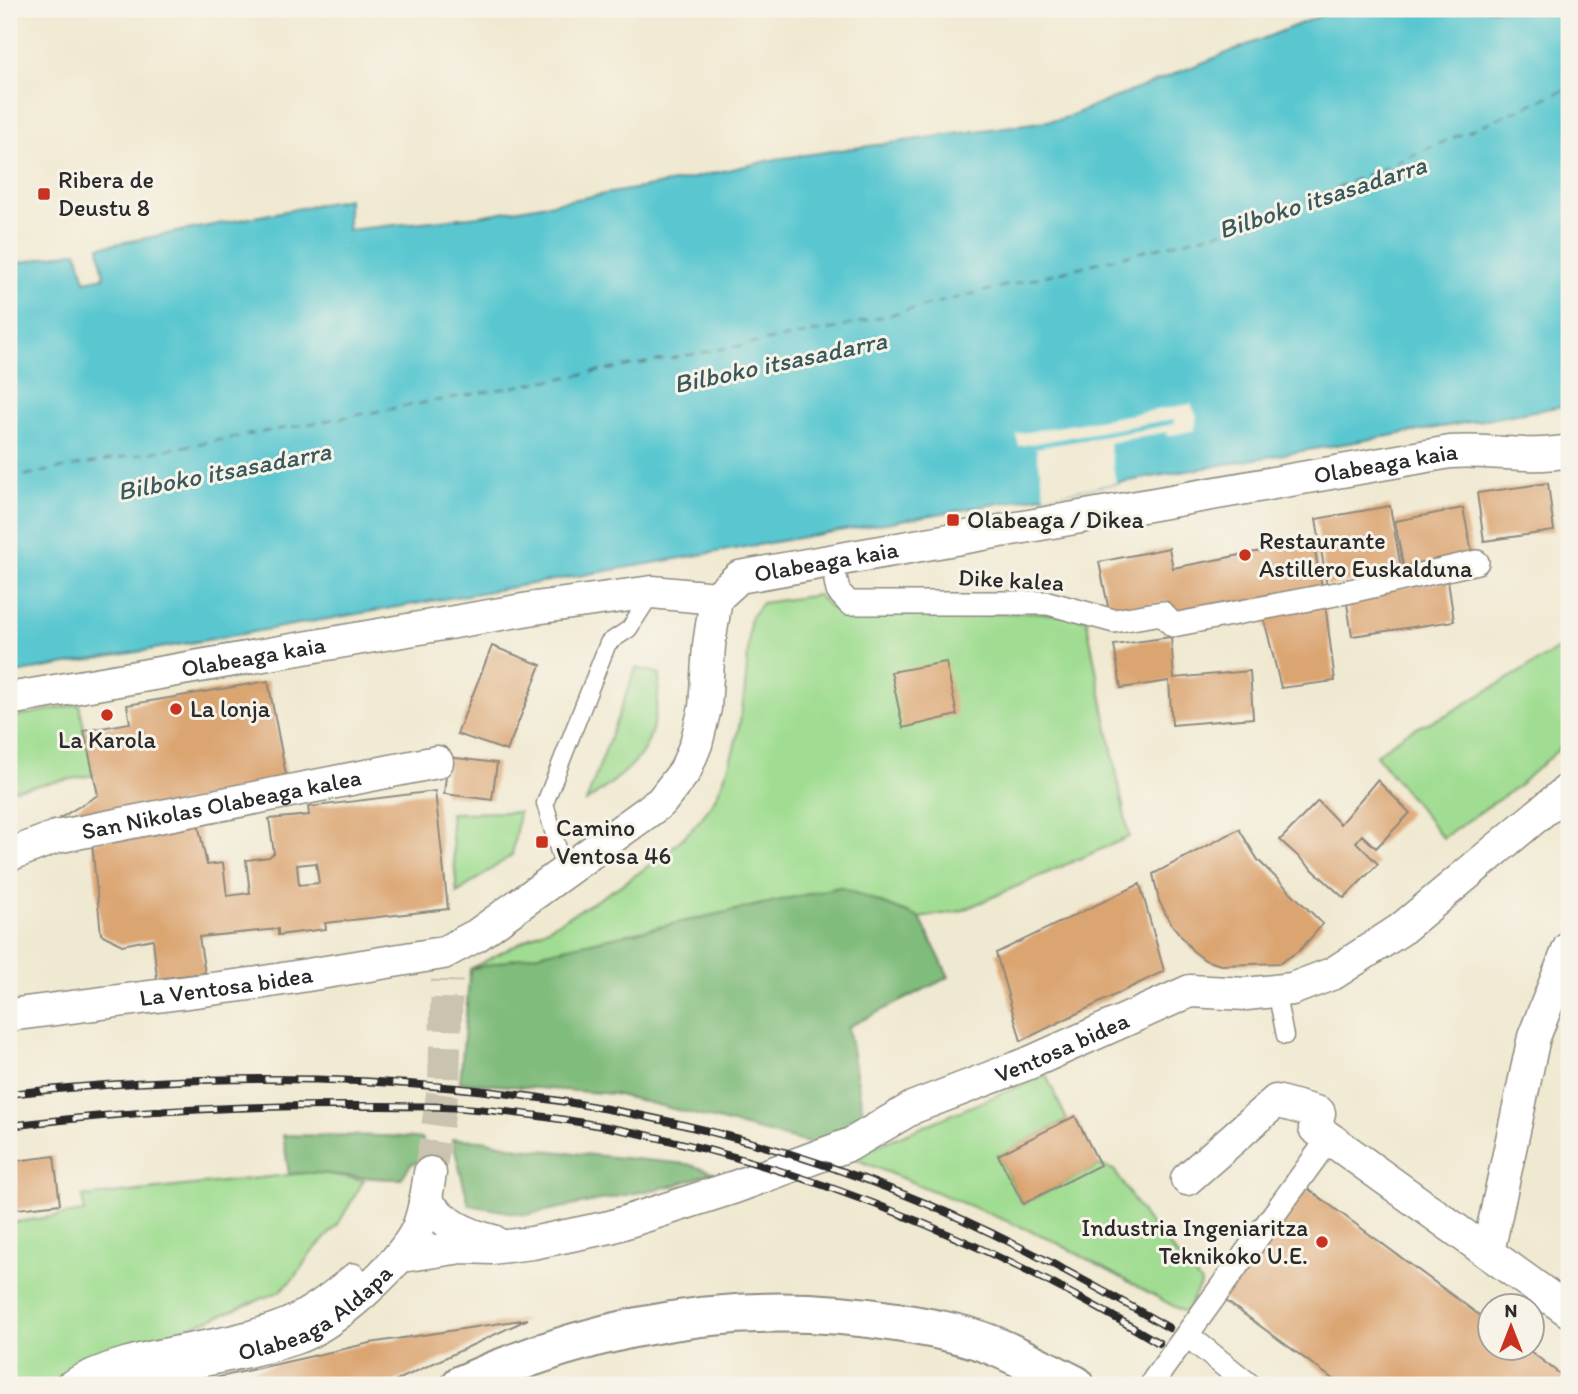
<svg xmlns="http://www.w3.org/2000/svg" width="1578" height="1394" font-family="Itim,sans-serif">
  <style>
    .green { fill: #a0dd92; stroke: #66845e; stroke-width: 2 }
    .forest { fill: #80bc7c; stroke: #567454; stroke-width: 2 }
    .water { fill: #5ac7d0; stroke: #42797e; stroke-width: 2 }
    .pier { fill: #f0e9d1 }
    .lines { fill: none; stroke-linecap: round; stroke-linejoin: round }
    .ferry { stroke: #395a5d; stroke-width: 2; stroke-dasharray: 9 7; stroke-linecap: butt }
    .building { fill: #dba572; fill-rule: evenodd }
    .minor-tunnel { stroke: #c9c3b0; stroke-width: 32; stroke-dasharray: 32 16; stroke-linecap: butt }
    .service-casing { stroke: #8e8a7e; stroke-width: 19 }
    .pedestrian-casing { stroke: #8e8a7e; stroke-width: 26 }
    .minor-casing { stroke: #8e8a7e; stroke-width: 35 }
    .motorway-casing { stroke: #8e8a7e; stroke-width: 42 }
    .service { stroke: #fff; stroke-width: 16 }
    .pedestrian { stroke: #fff; stroke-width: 23 }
    .minor { stroke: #fff; stroke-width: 32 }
    .motorway { stroke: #fff; stroke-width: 38 }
    .rail-casing { stroke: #2b2b2b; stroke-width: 8 }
    .rail { stroke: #f7f3e8; stroke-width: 5; stroke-dasharray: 16; stroke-linecap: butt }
    .poi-dot { fill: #c8321e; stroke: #f7f3e8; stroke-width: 2.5 }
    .labels { text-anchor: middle; stroke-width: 6; stroke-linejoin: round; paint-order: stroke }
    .poi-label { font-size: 24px; fill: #2b2b2b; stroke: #f7f3e8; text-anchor: start }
    .street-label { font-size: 24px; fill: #2b2b2b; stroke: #f7f3e8 }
    .water-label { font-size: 26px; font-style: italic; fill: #395a5d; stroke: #f7f3e8 }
  </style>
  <rect width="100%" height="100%" fill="#f7f3e8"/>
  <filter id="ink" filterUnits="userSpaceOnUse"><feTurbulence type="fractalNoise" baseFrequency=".0143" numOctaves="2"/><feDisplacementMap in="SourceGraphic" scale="14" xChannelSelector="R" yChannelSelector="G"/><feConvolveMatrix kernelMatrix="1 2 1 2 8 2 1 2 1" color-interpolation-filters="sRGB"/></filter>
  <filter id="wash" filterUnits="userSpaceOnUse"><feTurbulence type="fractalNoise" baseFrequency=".00686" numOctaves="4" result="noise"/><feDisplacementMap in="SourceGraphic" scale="28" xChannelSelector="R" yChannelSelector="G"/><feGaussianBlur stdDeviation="1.57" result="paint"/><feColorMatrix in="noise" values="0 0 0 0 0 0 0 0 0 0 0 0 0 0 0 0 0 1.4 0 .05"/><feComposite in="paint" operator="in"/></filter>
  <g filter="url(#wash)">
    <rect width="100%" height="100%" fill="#f0e9d1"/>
    <path class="green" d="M818,595l13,13 68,1 40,8 93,-5 54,6 43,219 -168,74 -41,7 -80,-31 -370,82c66,-35 208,-103 244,-169 29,-54 33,-121 36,-182l12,-15z
      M1569,643v97l-51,46 -75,52 -67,-83 31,-23 39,-17z
      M636,668l24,6c-7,77 -12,83 -74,128z
      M79,704l15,71 -85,15v-72z
      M519,812l-7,43 -55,38 -7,-80z
      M1046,1075l21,45 -69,36 25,48 77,-39 14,5 32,49 55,64 -15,30 -138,-75 -198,-81z
      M315,1172l49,8 -27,46 -27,28 -14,22 -17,16 -73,29 -110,38 -46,26h-41v-162l75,-11 -1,-15z"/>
    <path class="forest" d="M840,887l80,31 29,59 -101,50 17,97 -49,21 -202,-51 -154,-12 10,-113z
      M283,1135c47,2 94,-2 140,4l-1,22 -11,3 -10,15c-38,1 -74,-9 -112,-5z
      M452,1139l30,1 37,8 168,16 26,8 -37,13 -151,30 -56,-10z"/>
    <path class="water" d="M1337,9h232v396l-1560,269v-409l68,-14 8,30 19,-4 -5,-30 249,-48v31l131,-14 201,-35 96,-22 286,-40z"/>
    <path class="pier" d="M1191,404l6,12 -2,14 -28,6 -1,-4 -57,11 7,40 -71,13 -9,-48 139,-24 -2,-5 -154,27 -3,-12z"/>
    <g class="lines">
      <path class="ferry" d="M9,478l824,-149 419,-105 317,-136"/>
    </g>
    <g id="blocks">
      <path class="building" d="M1548,483l6,48 -70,10 -7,-48z
        M1390,506l12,68 -75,12 -11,-67z
        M1463,508l10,49 -69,13 -9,-49z
        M1313,541l10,51 -151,28 -4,-18 -59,9 -10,-49 70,-14 4,20z
        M1448,581l6,40 -102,15 -6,-39z
        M1325,603l10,78 -54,7 -18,-73z
        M1171,637l3,41 76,-7 3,47 -81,7 -3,-44 -48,7 -7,-43z
        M492,646l49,19 -34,86 -50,-17z
        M946,662l11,53 -54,13 -12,-56z
        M268,681l19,99 -226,49 -1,-11 38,-23 -14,-64 46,-8 -3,-18z
        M448,757l49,6 -5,37 -48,-6z
        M1377,780l33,33 -34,35 -14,-13 -6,7 22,22 -34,34 -64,-58 38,-39 22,23z
        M435,791l13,118 -123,14 1,6 -48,6v-6l-79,8 6,36 -48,6 -4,-40 -31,6 -21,-11 -9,-91 105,-24 10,46 16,-2 4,33 23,-3 -4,-33 23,-3 5,-4 -5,-34 40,-4 -1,-8zM316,863l3,20 -20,2 -2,-20z
        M1239,829l19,31 65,64 -23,26 -20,13 -59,2 -16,-5 -12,-9 -23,-29 -11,-21 -6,-27z
        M1140,884l24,87 -143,70 -25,-88z
        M1075,1116l25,49 -77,39 -25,-49z
        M54,1156l6,48 -51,6v-48z
        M1304,1186l186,137v25h36l43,33v4h-228l-119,-87z
        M528,1319l-141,66h-203l186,-42z"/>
    </g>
  </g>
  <g filter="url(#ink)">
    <use href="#blocks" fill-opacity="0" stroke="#8e8a7e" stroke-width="2"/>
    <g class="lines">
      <path class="minor-tunnel" d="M430,1173l14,-91 3,-102"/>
      <defs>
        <path id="service" d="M565,873l-20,-70 63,-160 21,-14 23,-36
          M1276,991l9,45"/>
        <path id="pedestrian" d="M836,581l2,10 11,12h199l66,18 48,-8 11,12 173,-33 131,-30
          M1187,1335l62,50
          M1154,1380l176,-243
          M65,1385c66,-41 146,-35 217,-63 27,-11 49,-29 71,-47l15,13"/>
        <g id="minor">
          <path id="s1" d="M9,699l526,-91 117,-16 64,6 23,-21 711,-125c40,-3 79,7 119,-1"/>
          <path id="s2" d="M9,855l47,-18 381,-75"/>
          <path id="s3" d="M9,1015l249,-32 185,-30 34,-18 184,-133 24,-31 11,-27 9,-36 4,-63 7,-47"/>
          <path d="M1187,1179l89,-78 43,12 -4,15 254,183"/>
          <path d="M425,1201c19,22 39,33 68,40"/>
          <path d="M1488,1252l46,-215 35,-89"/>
          <path id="s4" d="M402,1256l60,-9 29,1 41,-5 78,-16 125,-40 116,-43 63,-37 115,-44 161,-72 56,3 46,-5 42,-16 66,-43 169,-141"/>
          <path id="s5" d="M99,1385c64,-22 133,-26 196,-47 37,-12 105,-73 122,-108 8,-18 10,-38 13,-57"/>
        </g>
        <path id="motorway" d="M461,1385c138,-62 285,-88 435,-63 29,5 60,10 88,20 31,11 62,29 91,43"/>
      </defs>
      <use href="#service" class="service-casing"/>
      <use href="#pedestrian" class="pedestrian-casing"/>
      <use href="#minor" class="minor-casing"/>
      <use href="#motorway" class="motorway-casing"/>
      <use href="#service" class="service"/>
      <use href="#pedestrian" class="pedestrian"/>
      <use href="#minor" class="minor"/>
      <use href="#motorway" class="motorway"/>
      <defs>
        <path id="rail" d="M9,1094c299,-34 607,-14 889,98 94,37 183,86 271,136
          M9,1126c109,-14 219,-20 329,-20 42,0 85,-1 126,2 245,19 486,110 695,235"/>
      </defs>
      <use href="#rail" class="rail-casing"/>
      <use href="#rail" class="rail"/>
    </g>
  </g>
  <g class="poi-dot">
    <rect x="37" y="187" width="14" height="14" rx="3.5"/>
    <rect x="946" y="513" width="14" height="14" rx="3.5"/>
    <circle cx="1245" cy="555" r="7"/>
    <circle cx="176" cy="709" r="7"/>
    <circle cx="107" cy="715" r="7"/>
    <rect x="535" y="835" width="14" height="14" rx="3.5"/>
    <circle cx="1322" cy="1242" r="7"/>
  </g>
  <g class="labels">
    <g class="poi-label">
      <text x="58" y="188">Ribera de<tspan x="58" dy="28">Deustu 8</tspan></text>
      <text x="967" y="528">Olabeaga / Dikea</text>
      <text x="1259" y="549">Restaurante<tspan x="1259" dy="28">Astillero Euskalduna</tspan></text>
      <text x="190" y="717">La lonja</text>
      <text x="107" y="748" text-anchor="middle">La Karola</text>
      <text x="556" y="836">Camino<tspan x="556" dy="28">Ventosa 46</tspan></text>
      <text x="1308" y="1236" text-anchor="end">Industria Ingeniaritza<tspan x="1308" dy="28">Teknikoko U.E.</tspan></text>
    </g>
    <g class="street-label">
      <text dy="8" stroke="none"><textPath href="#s1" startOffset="1404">Olabeaga kaia</textPath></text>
      <text dy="8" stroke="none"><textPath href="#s1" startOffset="836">Olabeaga kaia</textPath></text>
      <text transform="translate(1011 580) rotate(3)" y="8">Dike kalea</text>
      <text dy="8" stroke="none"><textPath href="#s1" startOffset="248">Olabeaga kaia</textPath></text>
      <text dy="8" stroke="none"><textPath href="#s2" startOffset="219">San Nikolas Olabeaga kalea</textPath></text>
      <text dy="8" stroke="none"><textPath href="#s3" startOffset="219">La Ventosa bidea</textPath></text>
      <text dy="8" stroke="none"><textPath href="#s4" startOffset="698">Ventosa bidea</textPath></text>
      <text dy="8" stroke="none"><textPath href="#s5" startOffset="231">Olabeaga Aldapa</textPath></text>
    </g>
    <g class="water-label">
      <text transform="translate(1322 197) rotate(-18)" y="9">Bilboko itsasadarra</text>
      <text transform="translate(780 362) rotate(-12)" y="9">Bilboko itsasadarra</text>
      <text transform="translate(224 471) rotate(-11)" y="9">Bilboko itsasadarra</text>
    </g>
  </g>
  <rect width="1578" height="1394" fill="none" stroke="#f7f3e8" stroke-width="35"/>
  <g transform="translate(1511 1327)"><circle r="33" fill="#f7f3e8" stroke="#a5a39c" stroke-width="2"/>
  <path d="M0-5L12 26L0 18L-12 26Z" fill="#c8321e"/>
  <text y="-10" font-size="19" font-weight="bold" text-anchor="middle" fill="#2b2b2b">N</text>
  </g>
</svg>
